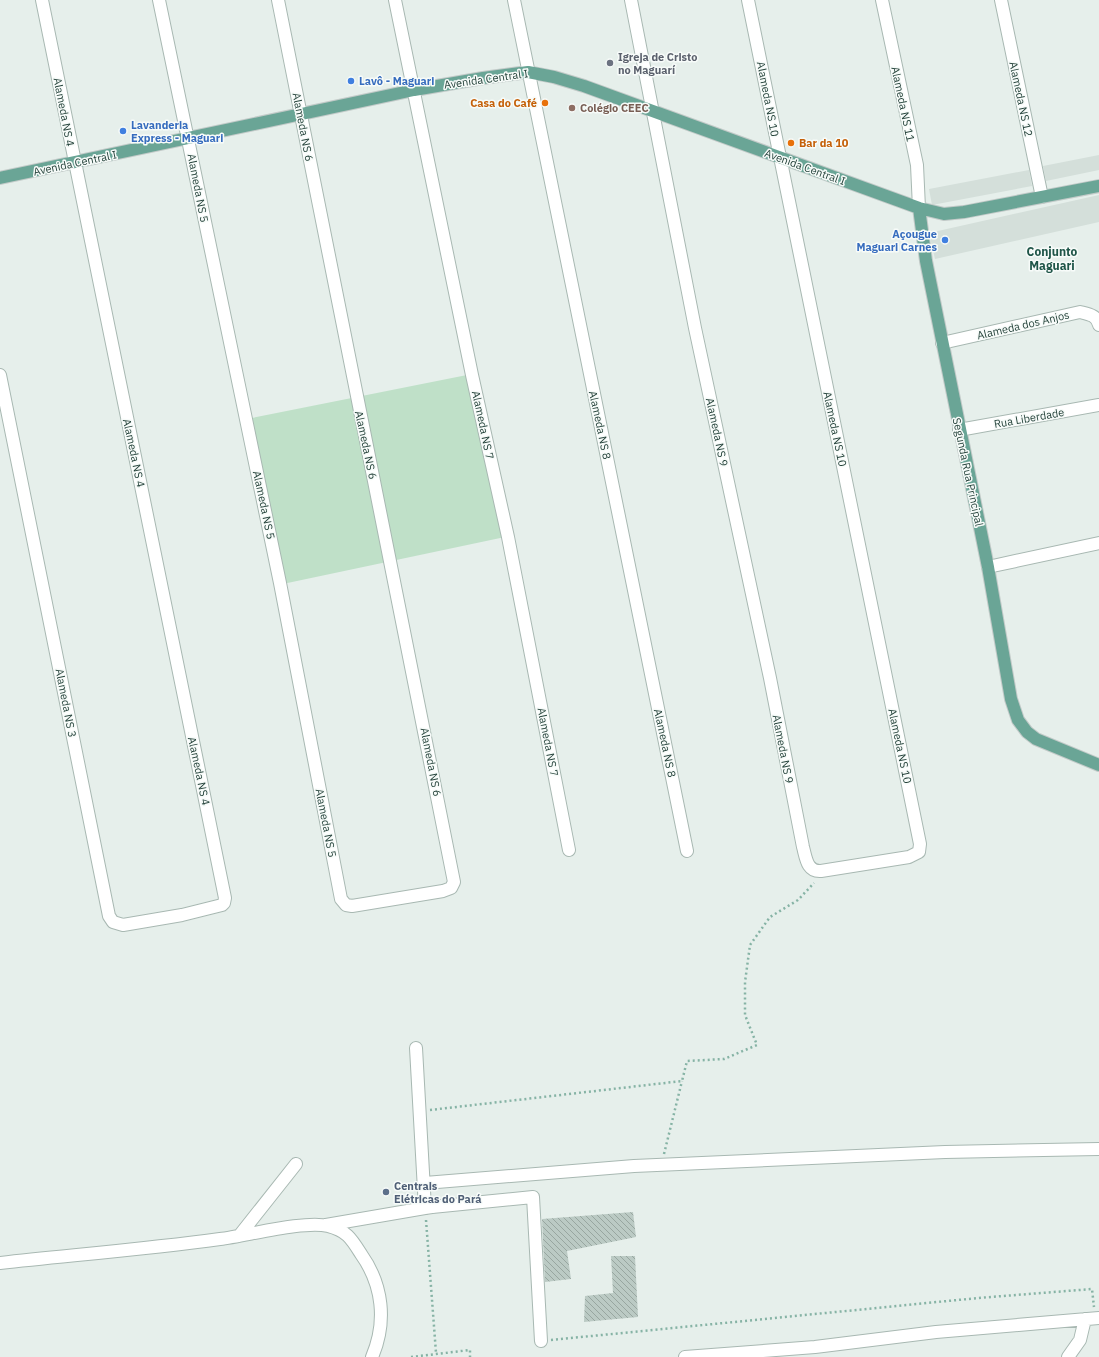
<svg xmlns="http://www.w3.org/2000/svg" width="1099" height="1357" font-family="'IBM Plex Sans',sans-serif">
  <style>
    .built { fill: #d4dfda }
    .park { fill: #bfe0c8 }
    .building { fill: url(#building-back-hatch) }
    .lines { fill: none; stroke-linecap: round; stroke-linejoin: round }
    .minor-casing { stroke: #a8b8b2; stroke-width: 14 }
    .major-casing { stroke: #c2cac8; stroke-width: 14 }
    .path { stroke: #86b3a5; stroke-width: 2.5; stroke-dasharray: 2 3; stroke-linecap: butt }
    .minor { stroke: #fff; stroke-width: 12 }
    .major { stroke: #6aa596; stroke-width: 12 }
    .minor-bridge-casing { stroke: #a8b8b2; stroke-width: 14; stroke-linecap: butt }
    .minor-bridge { stroke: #fff; stroke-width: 12 }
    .worship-dot { fill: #6b7280; stroke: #f7fbf9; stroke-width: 1.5 }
    .shop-dot { fill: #3f7fe0; stroke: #f7fbf9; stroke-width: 1.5 }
    .food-dot { fill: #e8710a; stroke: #f7fbf9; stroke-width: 1.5 }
    .education-dot { fill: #8d6e63; stroke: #f7fbf9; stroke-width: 1.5 }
    .service-dot { fill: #5c6f8a; stroke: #f7fbf9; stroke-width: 1.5 }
    .labels { text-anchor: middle; stroke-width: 3; stroke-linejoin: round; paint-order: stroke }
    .worship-label { font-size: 11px; font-weight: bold; fill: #5b616d; stroke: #f7fbf9; text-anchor: start }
    .street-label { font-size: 11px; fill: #24423a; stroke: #f7fbf9 }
    .shop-label { font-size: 11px; font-weight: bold; fill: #366cbe; stroke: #f7fbf9; text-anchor: start }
    .food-label { font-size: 11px; font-weight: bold; fill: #c56008; stroke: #f7fbf9; text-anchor: end }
    .education-label { font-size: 11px; font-weight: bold; fill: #785e54; stroke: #f7fbf9; text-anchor: start }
    .service-label { font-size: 11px; font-weight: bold; fill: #4e5e75; stroke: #f7fbf9; text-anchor: start }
    .neighbourhood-label { font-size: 12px; font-weight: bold; fill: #1f5548; stroke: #f7fbf9 }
  </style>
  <defs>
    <pattern id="building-back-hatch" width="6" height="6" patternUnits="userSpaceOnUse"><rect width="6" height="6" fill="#bbcac4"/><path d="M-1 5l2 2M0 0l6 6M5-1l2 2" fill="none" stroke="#98a6a0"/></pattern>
  </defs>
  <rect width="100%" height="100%" fill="#e6efeb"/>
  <path class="built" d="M1099,155v15l-53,11 -3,-15z
    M1029,170l3,16 -100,19 -3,-16z
    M1099,195v27l-164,37 -6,-26z"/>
  <path class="park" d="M472,374l33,163 -227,48 -36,-165z"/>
  <path class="building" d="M633,1212l3,25 -69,14 4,28 -26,3 -3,-63z
    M611,1256h24l3,61 -54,5 1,-26 28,-3z"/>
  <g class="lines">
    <defs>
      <path id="minor" d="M159,0l121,583 61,316 5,6 6,1 91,-15 8,-3 3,-6 -176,-882
        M395,0l77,375 36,162 61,313
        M514,0l173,851
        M631,0l64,328 75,350 33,169c3,11 4,25 18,24l88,-14 10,-5 1,-8 -172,-844
        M882,0l35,165 2,43
        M1001,0l41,197
        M942,343l138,-31c8,2 17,3 19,13
        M0,375l109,541 4,6 10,3 59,-10 40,-10 2,-2 1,-5 -183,-898
        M959,430l140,-25
        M988,567l111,-24
        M425,1183l209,-17 311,-14 154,-3
        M432,1207l101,-10 8,144
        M326,1225l99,-17 -9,-160
        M239,1236l57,-72
        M0,1263c73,-8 147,-14 220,-24 26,-3 85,-19 108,-13 19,5 23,12 33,28 22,31 26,68 11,103
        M685,1357l130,-10 121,-15 163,-14
        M1068,1357l12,-17 5,-21"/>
      <path id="major" d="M0,178l414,-88 69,-12 45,-6 26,5 30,9 335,122 25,6 20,-2 135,-26
        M919,208l7,53 62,306 23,132 7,21 9,12 9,7 63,26"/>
    </defs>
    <use href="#minor" class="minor-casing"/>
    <use href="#major" class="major-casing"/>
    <path class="path" d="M430,1110l252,-29 5,-20 37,-2 33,-14 -12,-30v-33l5,-37 20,-28 28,-17 16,-17
      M664,1154l18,-73
      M426,1220l10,133
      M551,1340l427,-42 114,-9 2,18
      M411,1357l59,-7v7"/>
    <use href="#minor" class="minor"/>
    <use href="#major" class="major"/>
    <defs>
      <path id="minor-bridge" d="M425,1208l7,-1"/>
    </defs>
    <use href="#minor-bridge" class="minor-bridge-casing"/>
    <use href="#minor-bridge" class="minor-bridge"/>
  </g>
  <circle class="worship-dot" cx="610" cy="63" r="4"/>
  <g class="shop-dot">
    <circle cx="351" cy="81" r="4"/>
    <circle cx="123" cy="131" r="4"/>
    <circle cx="945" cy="240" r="4"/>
  </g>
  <g class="food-dot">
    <circle cx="545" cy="103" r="4"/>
    <circle cx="791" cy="143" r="4"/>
  </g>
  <circle class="education-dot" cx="572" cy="108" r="4"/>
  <circle class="service-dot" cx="386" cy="1192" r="4"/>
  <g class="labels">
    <g class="worship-label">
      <text x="618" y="61">Igreja de Cristo<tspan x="618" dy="13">no Maguarí</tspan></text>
    </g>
    <g class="street-label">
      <text transform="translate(486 79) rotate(-8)" y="4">Avenida Central I</text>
      <text transform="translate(768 99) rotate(79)" y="4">Alameda NS 10</text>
      <text transform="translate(1021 99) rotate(78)" y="4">Alameda NS 12</text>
      <text transform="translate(903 104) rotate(78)" y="4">Alameda NS 11</text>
      <text transform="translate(64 112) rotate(79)" y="4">Alameda NS 4</text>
      <text transform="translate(303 127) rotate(79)" y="4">Alameda NS 6</text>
      <text transform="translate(75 163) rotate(-12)" y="4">Avenida Central I</text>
      <text transform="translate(805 167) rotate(20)" y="4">Avenida Central I</text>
      <text transform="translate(198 188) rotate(79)" y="4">Alameda NS 5</text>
      <text transform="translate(1023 325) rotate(-13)" y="4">Alameda dos Anjos</text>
      <text transform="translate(1029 418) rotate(-10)" y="4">Rua Liberdade</text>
      <text transform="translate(483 425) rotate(78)" y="4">Alameda NS 7</text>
      <text transform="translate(600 425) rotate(78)" y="4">Alameda NS 8</text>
      <text transform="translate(835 429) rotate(78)" y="4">Alameda NS 10</text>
      <text transform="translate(717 432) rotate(78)" y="4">Alameda NS 9</text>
      <text transform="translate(366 445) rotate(78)" y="4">Alameda NS 6</text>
      <text transform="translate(134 453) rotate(78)" y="4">Alameda NS 4</text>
      <text transform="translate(968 472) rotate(78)" y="4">Segunda Rua Principal</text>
      <text transform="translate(264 505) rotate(78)" y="4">Alameda NS 5</text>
      <text transform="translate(66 703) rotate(79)" y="4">Alameda NS 3</text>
      <text transform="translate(548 742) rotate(79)" y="4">Alameda NS 7</text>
      <text transform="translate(665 743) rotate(78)" y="4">Alameda NS 8</text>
      <text transform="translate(900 746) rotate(78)" y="4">Alameda NS 10</text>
      <text transform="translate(783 749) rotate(79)" y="4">Alameda NS 9</text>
      <text transform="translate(431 762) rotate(79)" y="4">Alameda NS 6</text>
      <text transform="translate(199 771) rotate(78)" y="4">Alameda NS 4</text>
      <text transform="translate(326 823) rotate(79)" y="4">Alameda NS 5</text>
    </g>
    <g class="shop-label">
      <text x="359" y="85">Lavô - Maguari</text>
      <text x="131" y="129">Lavanderia<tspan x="131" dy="13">Express - Maguari</tspan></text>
      <text x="937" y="238" text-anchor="end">Açougue<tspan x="937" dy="13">Maguari Carnes</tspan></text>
    </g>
    <g class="food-label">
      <text x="537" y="107">Casa do Café</text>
      <text x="799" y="147" text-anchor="start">Bar da 10</text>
    </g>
    <g class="education-label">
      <text x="580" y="112">Colégio CEEC</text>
    </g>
    <g class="service-label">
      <text x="394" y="1190">Centrais<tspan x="394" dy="13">Elétricas do Pará</tspan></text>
    </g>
    <g class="neighbourhood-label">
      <text x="1052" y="256">Conjunto<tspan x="1052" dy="14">Maguari</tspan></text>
    </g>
  </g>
</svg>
